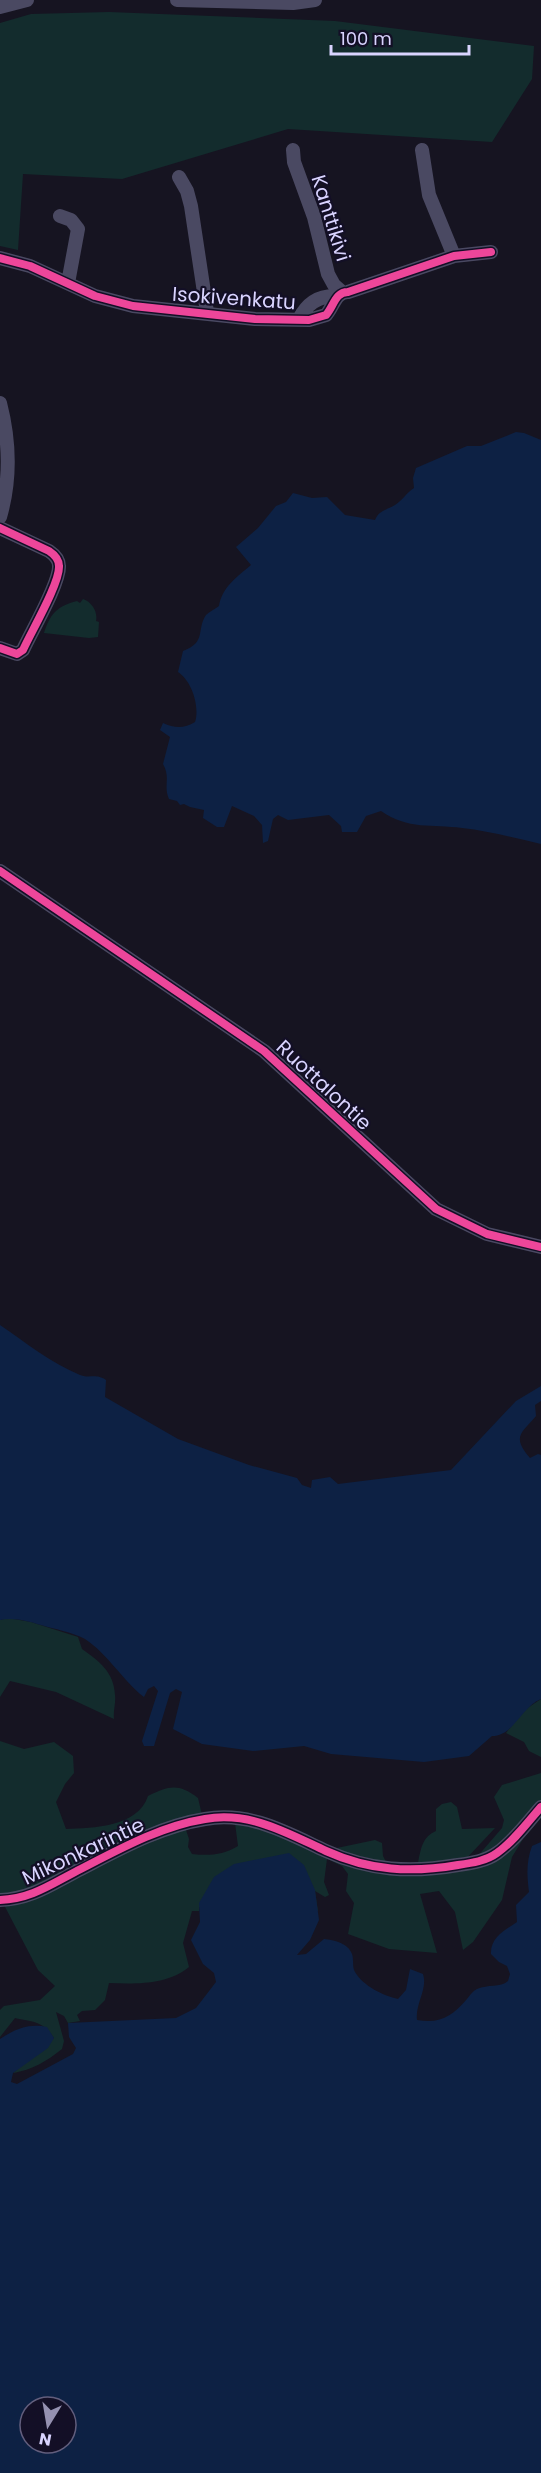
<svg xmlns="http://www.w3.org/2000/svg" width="541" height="2473" font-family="Poppins,sans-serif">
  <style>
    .green { fill: #132c2d }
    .water { fill: #0d2144; fill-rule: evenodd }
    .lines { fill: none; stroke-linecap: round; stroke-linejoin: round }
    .minor { stroke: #4a4962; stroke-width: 14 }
    .cycleway-casing { stroke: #130f26; stroke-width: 11 }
    .cycleway { stroke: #ed469a; stroke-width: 8 }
    .labels { text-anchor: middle; stroke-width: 4.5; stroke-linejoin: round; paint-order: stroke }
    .street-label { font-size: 20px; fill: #d9d4ff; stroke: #130f26 }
  </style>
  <rect width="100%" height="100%" fill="#161421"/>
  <path class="green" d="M109,12l226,9 199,25 -2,33 -40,63 -204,-13 -166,50 -99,-5 -5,76 -18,-4v-223l31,-9z
    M83,599c9,3 15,13 13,22l3,1 -1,15 -9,1 -45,-5c6,-19 13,-27 33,-32l3,2z
    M8,1618l23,4 47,15 4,12c17,12 32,23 33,46 1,8 -2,16 -1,24l-58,-27 -46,-11 -10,16v-77z
    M541,1699v58l-12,-6 -5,-9 -18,-9 17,-22z
    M0,1741l24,8 30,-7 19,14 1,17 -9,11 -9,18 10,27c27,-1 72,-2 82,-33 21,-10 30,-13 50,2l4,17 -159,71 -43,10z
    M541,1773v28l-45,48 -19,8 25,-29 2,-8 -10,-23 8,-12z
    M451,1802l6,5 5,22 33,-1 -30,32 -47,3c3,-14 4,-26 18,-32v-22l6,-5z
    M541,1812v6l-18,21 -11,18 -10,43 -29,42 -10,8 -8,-38 -16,-21 -19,3 17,59 -48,-4 -41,-15 6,-31 -8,-12 2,-17 -6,-8 -15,-7 -3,23 5,13 -4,2 -10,-6 3,20 -119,-4v4h-7l-9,32 6,24c-22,18 -53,17 -80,16l-4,17 -10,10 -13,1 -5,4 3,6 -12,2 -4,-7 -8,-4 8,29 -2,8c-15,12 -30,21 -49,24l41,-35c-11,-17 -21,-16 -39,-20l-15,19v-27l4,-4 36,-6 15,-14 -17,-16 -35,-67 67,-26 115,-50 4,12 -1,8 4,7c17,2 31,1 46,-8l-3,-23 14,1 106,42 127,-3z
    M375,1840l7,3 1,13 4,8 -55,-15z"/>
  <path class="water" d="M516,432l8,1 17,7v404c-26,-6 -52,-13 -79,-16 -30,-4 -54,2 -81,-17l-15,5 -9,16h-15l-1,-6 -12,-11 -41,5 -10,-5 -5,4 -5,22 -5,2 -1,-18 -8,-9 -22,-10 -8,21h-7l-14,-9 1,-8 -14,-3 -6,-3 -4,1 -3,-4 -8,-2c-6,-13 2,-21 -6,-35l7,-27 -10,-7 3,-7c11,5 21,6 32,-1 5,-15 -3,-41 -17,-50l5,-21c24,-9 13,-21 23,-36 3,-3 9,-6 13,-9 3,-19 18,-29 32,-41l-15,-18 22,-19 18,-22 10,-4 7,-9 19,5 15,-1 18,18 30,5c4,-10 12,-10 20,-15 7,-4 11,-12 19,-17l-1,-10 3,-10 51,-22h14z
    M0,1325c25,17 51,38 80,50 11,4 15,-2 26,5l-1,17 73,42 71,26 48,13 5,7 9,3 1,-8 18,-3 8,7 113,-14 65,-69 25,-15v15l-6,4 1,11c-14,17 -25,20 -6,42l8,-4 3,1v244c-20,8 -27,37 -49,37l-23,20 -45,6 -93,-8 -27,-8 -51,5 -51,-7 -29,-15 9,-37 -6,-3 -6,4 -16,53h-10l-2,-5 16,-50 -4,-5 -6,3 -4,8c-21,-16 -36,-43 -59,-58 -13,-7 -31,-10 -44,-14 -13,-4 -28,-8 -41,-5z
    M541,1842v631h-541v-434c15,-10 29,-16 47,-12l7,11 -6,10 -35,25 -2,9 6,2 56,-30 3,-6 -7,-11 -1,-14 108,-5 20,-10 20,-26 -2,-9 -11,-9 -12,-24 9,-18 -1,-19 15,-26 20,-13 55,-11 15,12 11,25 4,30 -9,20 -13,15 9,-1 18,-15c10,1 24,4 28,15 2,6 0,13 3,18 8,14 29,24 43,27l8,-9 4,-21 13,5c5,15 -8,30 -6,46 24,4 35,-4 50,-21 3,-4 6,-8 10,-10 11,-5 23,-1 31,-8l2,-7 -3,-8 -8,-4 -8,-8c-1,-16 14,-24 26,-32l-1,-17 13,-13c-2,-16 -3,-30 3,-46zM30,2407h36v36h-36z"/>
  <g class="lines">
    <path class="minor" d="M177,0l116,3 22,-3
      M0,7l27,-7
      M293,150l1,12 20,55 14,57 6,11 8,7
      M422,150l7,45 25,61
      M179,177l8,14 4,15 16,106
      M60,216l11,4 7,9 -10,54
      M0,258l30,8 65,30 38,10 122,13 54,1 17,-5c8,-9 9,-23 22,-23l106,-36 37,-4
      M299,319c8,-16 20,-24 38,-23
      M0,403c10,39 11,76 0,114
      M0,528l49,23c6,4 10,8 10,15 1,17 -28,66 -36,84l-6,4 -17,-6
      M0,871l264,180 172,158 51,25 54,13
      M0,1900c30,-1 50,-15 75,-28 41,-21 85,-46 130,-53 45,-8 82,14 121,32 44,20 85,22 132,14 14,-2 28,-4 39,-12 17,-12 30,-30 44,-46"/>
    <defs>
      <path id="cycleway" d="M0,258l30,8 65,30 38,10 122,13 54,1 17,-5c8,-9 9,-23 22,-23l106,-36 37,-4
        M0,528l49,23c6,4 10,8 10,15 1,17 -28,66 -36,84l-6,4 -17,-6
        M0,871l264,180 172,158 51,25 54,13
        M0,1900c30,-1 50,-15 75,-28 41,-21 85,-46 130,-53 45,-8 82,14 121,32 44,20 85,22 132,14 14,-2 28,-4 39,-12 17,-12 30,-30 44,-46"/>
    </defs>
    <use href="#cycleway" class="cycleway-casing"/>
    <use href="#cycleway" class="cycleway"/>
  </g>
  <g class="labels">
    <g class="street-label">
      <text transform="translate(331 218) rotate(73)" y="7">Kanttikivi</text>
      <text transform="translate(234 298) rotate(4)" y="7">Isokivenkatu</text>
      <text transform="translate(324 1085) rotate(43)" y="7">Ruottalontie</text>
      <text transform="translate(83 1851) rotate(-25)" y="7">Mikonkarintie</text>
    </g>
  </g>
  <g transform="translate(48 2425) rotate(191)"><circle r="28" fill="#130f26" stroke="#625e7d" stroke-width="1.5"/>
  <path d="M0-4.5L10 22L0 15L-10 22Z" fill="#9591b1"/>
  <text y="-9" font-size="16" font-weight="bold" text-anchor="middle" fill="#d9d4ff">N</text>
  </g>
  <path d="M331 45v9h138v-9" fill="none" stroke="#d9d4ff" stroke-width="3"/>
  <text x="340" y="45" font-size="18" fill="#d9d4ff" stroke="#130f26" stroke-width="4.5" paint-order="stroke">100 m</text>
</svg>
